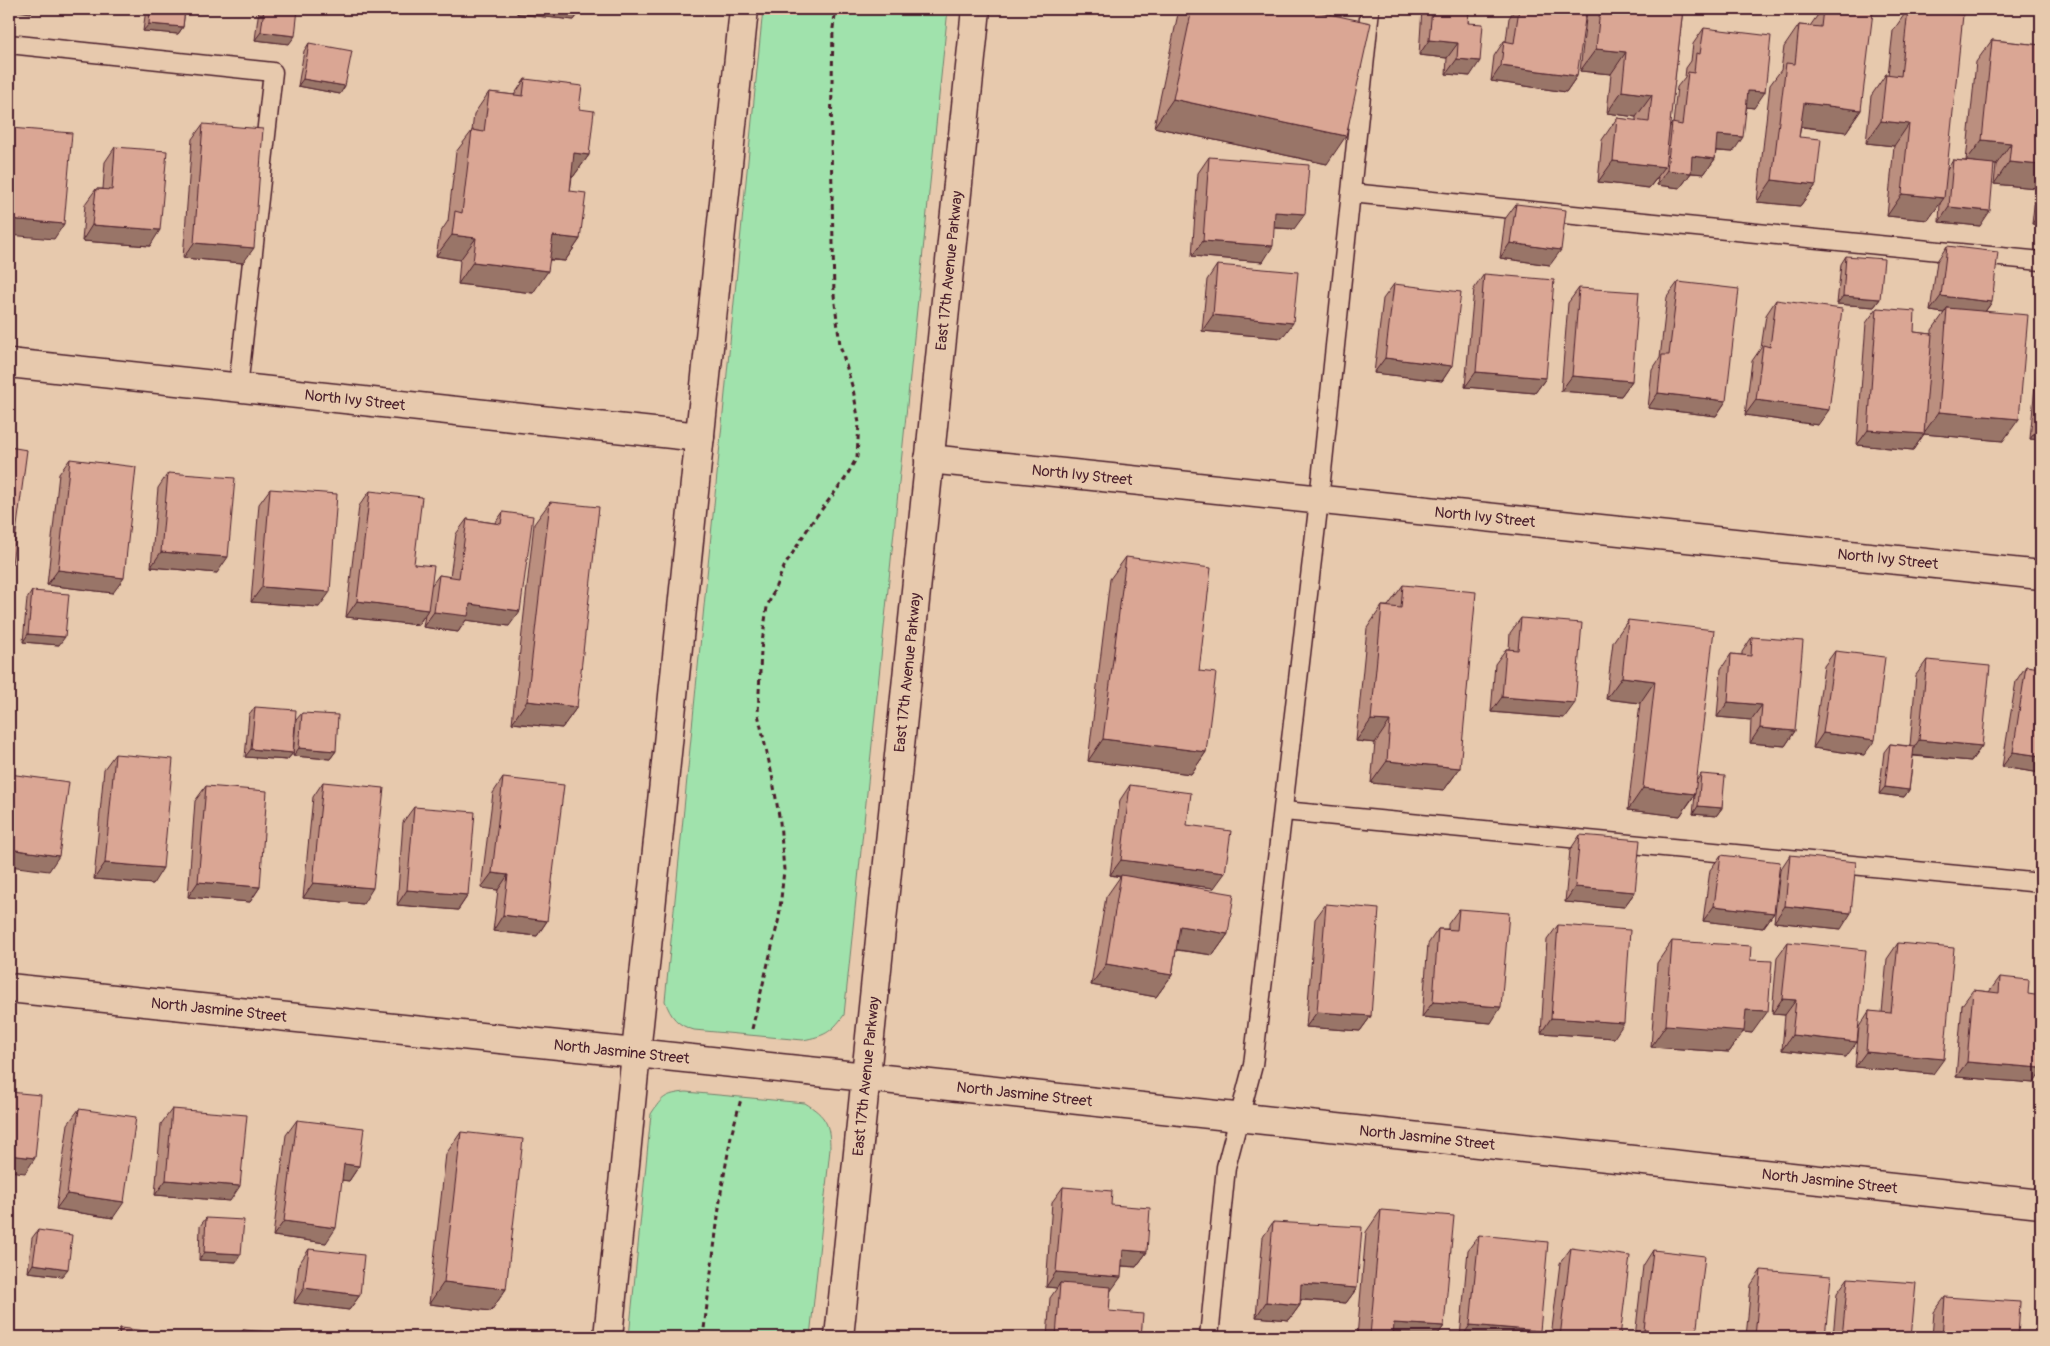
<svg xmlns="http://www.w3.org/2000/svg" width="2050" height="1346" font-family="Pangolin,sans-serif">
  <style>
    .green { fill: #a0e2ac; stroke: #75806c }
    .lines { fill: none; stroke-linecap: round; stroke-linejoin: round }
    .lane-casing { stroke: #4a1f2b; stroke-width: 21 }
    .street-casing { stroke: #4a1f2b; stroke-width: 31 }
    .secondary-casing { stroke: #4a1f2b; stroke-width: 31 }
    .path { stroke: #4a1f2b; stroke-width: 3; stroke-dasharray: 5 4; stroke-linecap: butt }
    .lane { stroke: #e7c9ad; stroke-width: 18 }
    .street { stroke: #e7c9ad; stroke-width: 28 }
    .secondary { stroke: #e7c9ad; stroke-width: 28 }
    .wall { fill: #bb8f7f; stroke: #4a1f2b }
    .shaded-wall { fill: #997468; stroke: #4a1f2b }
    .building { fill: #daa694; stroke: #4a1f2b }
    .labels { text-anchor: middle; stroke-width: 4; stroke-linejoin: round; paint-order: stroke }
    .street-label { font-size: 15px; fill: #4a1f2b; stroke: #e7c9ad }
  </style>
  <rect width="100%" height="100%" fill="#e7c9ad"/>
  <filter id="ink" filterUnits="userSpaceOnUse"><feTurbulence type="fractalNoise" baseFrequency=".02" numOctaves="2"/><feDisplacementMap in="SourceGraphic" scale="10" xChannelSelector="R" yChannelSelector="G"/><feConvolveMatrix kernelMatrix="1 2 1 2 8 2 1 2 1" color-interpolation-filters="sRGB"/></filter>
  <g filter="url(#ink)">
    <path class="green" d="M763,9h185l-104,1006c-13,18 -20,21 -41,25l-109,-10c-17,-5 -23,-13 -29,-29z
      M686,1092l119,11c21,13 25,21 25,46l-20,188h-181l22,-223c11,-17 14,-20 35,-22z"/>
    <g class="lines">
      <defs>
        <path id="lane" d="M9,44l264,28 -35,316
          M1351,193l690,68
          M1284,811l757,72
          M1209,1337l17,-170 27,-102 66,-565 51,-491"/>
        <g id="street">
          <path id="s1" d="M9,363l691,74"/>
          <path id="s2" d="M929,459l1112,116"/>
          <path id="s3" d="M9,988l857,89 1175,127"/>
        </g>
        <g id="secondary">
          <path d="M608,1337l28,-284 108,-1044"/>
          <path id="s4" d="M839,1337l137,-1328"/>
        </g>
      </defs>
      <use href="#lane" class="lane-casing"/>
      <use href="#street" class="street-casing"/>
      <use href="#secondary" class="secondary-casing"/>
      <path class="path" d="M752,1029l27,-111 5,-48 -4,-48 -8,-47 -14,-61 3,-64 6,-43 17,-40 28,-45 33,-43 12,-22 2,-34 -6,-34 -13,-44 -6,-50 -3,-155 2,-112 3,-19
        M703,1337l18,-145 10,-56 10,-37"/>
      <use href="#lane" class="lane"/>
      <use href="#street" class="street"/>
      <use href="#secondary" class="secondary"/>
    </g>
    <path class="wall" d="M146,9h39l-2,18 -5,7 -35,-3z
      M259,9h39l-9,35 -34,-4z
      M517,9h65l-8,11 -57,-6z
      M1179,9h126l22,155 -173,-37z
      M1422,9h47l-1,14 2,53 -24,-2 1,-16 -28,-3z
      M1515,9h49l13,67 -11,16 -75,-11 3,-25 10,-15h2l3,-23z
      M1588,9h95l-14,119 3,-5 1,1 4,-37 8,-10 1,-9 5,-7 2,-17 11,-16 50,80 -7,-1 -14,45 -17,-1 -1,8 -11,15 -13,-1 -11,15 -23,-3 1,-8 -9,11 -51,-6 4,-42 15,-22 19,3v-4l-29,-4 4,-39 -31,-3 7,-61z
      M1822,9h21l18,101 -15,22 -45,-5 -2,10 17,48 -16,21 -43,-4 13,-117 11,-15 3,-23 15,-22 11,1z
      M1908,9l39,161 6,-10 13,1 10,-99 16,-22 49,5v180l-9,-1 4,-36 -42,-4 2,-19 -2,-1 -14,62 -41,-4 1,-19 -12,17 -41,-4 7,-70 -28,-3 5,-47 15,-22 2,1 5,-44z
      M309,43l31,51 -42,-8 6,-35z
      M525,79l54,30 10,46 -16,22h-1l-2,14 10,48 -15,22 -15,-1 -17,33 -75,-9 2,-24 -24,-4 4,-23 8,-12 8,-69 16,-21 2,-17 15,-22 25,3z
      M203,124l40,139 -60,-5 9,-119z
      M115,147l35,99 -68,-5 3,-37 11,-15h7l2,-27z
      M1209,157l85,72 -20,-1 -11,34 -71,-6 6,-83z
      M1516,204l34,61 -50,-7 5,-39z
      M1947,246l45,56 -7,10 18,129 -79,-7 -11,16 -56,-5 9,-122 11,-15 37,24 18,2v-4l12,-17 -14,-2 7,-50z
      M1846,256l34,43 -6,8 -37,-3 4,-40z
      M1217,265l65,73 -80,-7 5,-51z
      M1484,274l62,104 -11,15 -70,-6 9,-98z
      M1678,282l48,119 -10,15 -68,-8 4,-38 8,-12 7,-61z
      M1394,284l58,82 -10,15 -68,-8 9,-74z
      M1579,288l53,93 -11,15 -60,-5 7,-88z
      M1776,300l42,125 -73,-10 7,-54 9,-13 5,-33z
      M2041,347v93l-11,-1 8,-87z
      M70,459l43,134 -66,-8 12,-111z
      M168,473l49,100 -66,-6 7,-79z
      M270,489l49,118 -68,-5 8,-98z
      M370,491l44,73 17,22 8,-11 11,2 6,-43 11,-15 28,4 8,-11 6,114 -43,-6 -8,12 -35,-5 2,-12 -7,10 -72,-8 13,-111z
      M550,502l27,205 -15,21 -50,-5 22,-199z
      M1126,557l73,114 7,81 -15,22 -103,-13 22,-182z
      M1403,585l57,183 -16,22 -73,-7 4,-40 -19,-2 11,-113 15,-22h6z
      M32,591l27,54 -36,-3 4,-43z
      M1521,618l43,100 -73,-6 4,-48 11,-15h3l1,-16z
      M1628,620l69,160 4,-6 21,34 -6,8 -23,-2 2,-19 -15,21 -52,-6 12,-107 -34,-4 7,-57z
      M1752,637l43,94 -10,15 -35,-3 1,-23 -34,-3 4,-48 10,-15 11,1v-3z
      M1835,651l29,104 -51,-7 11,-82z
      M1927,660l55,86 -11,15 -58,-5 -4,34 -5,7 -25,-3 5,-42 6,-8 20,2 6,-71z
      M2026,666l15,107 -39,-6 14,-86z
      M255,707l38,46 -6,7 -42,-3 4,-43z
      M302,713l34,38 -6,8 -37,-3 3,-36z
      M115,754l38,130 -59,-5 10,-110z
      M503,778l44,143 -10,15 -44,-5 5,-41 -17,-2 12,-95z
      M323,782l40,122 -60,-6 10,-101z
      M1130,785l57,40 27,63 -60,-7 74,53 -15,21 -37,-5 -4,25 -16,22 -65,-12 15,-88 14,-20 -10,-2 10,-75z
      M206,786l54,101 -10,15 -62,-5 7,-96z
      M414,807l54,88 -10,15 -61,-5 6,-83z
      M1580,835l55,57 -11,15 -59,-5 5,-52z
      M1721,855l53,58 -11,15 -60,-7 7,-51z
      M1790,855l51,74 -67,-7 6,-52z
      M1326,904l45,112 -11,15 -54,-4 9,-108z
      M1459,909l32,114 -69,-6 6,-73 10,-15h10v-5z
      M1558,925l56,113 -73,-5 6,-93z
      M1672,941l80,92 -9,-1 -14,20 -78,-5 6,-84z
      M1788,942l58,115 -64,-7 3,-35 -13,-1 5,-57z
      M1898,943l35,131 -78,-7 4,-40 10,-16 13,2 5,-54z
      M2000,977l28,17 6,89 -78,-6 6,-72 11,-15 16,2z
      M79,1109l34,109 -57,-9 12,-85z
      M172,1109l58,92 -75,-6 6,-71z
      M297,1120l62,46 -10,15 -7,-1 -16,63 -53,-7 13,-101z
      M461,1132l45,157 -15,22 -62,-7 17,-150z
      M1063,1187l48,18 36,47 -11,15 -14,-1 -12,26 -1,19 32,26h-94l3,-39 7,-10 -11,-1 6,-85z
      M1381,1210l63,116 -8,11h-79l9,-105z
      M206,1218l30,44 -37,-2 1,-34z
      M1273,1222l84,66 -11,15 -46,-3v5l-11,15 -33,-3 7,-80z
      M38,1230l24,46 -34,-4 4,-34z
      M1479,1235l61,96 -4,6h-76l8,-87z
      M1571,1248l49,89h-69l9,-74z
      M309,1249l51,46 -11,15 -55,-7 5,-39z
      M1653,1250l43,87h-61l8,-71z
      M1761,1270l64,67h-79l5,-52z
      M1848,1278l63,59h-78l4,-44z
      M1945,1297l73,40h-86l2,-25z
      M2041,1316v21h-4l2,-18z
      M120,1328l34,9h-39v-1z
      M243,1330l55,7h-60z"/>
    <path class="shaded-wall" d="M9,9h25l-3,4 -22,-3z
      M520,9h62l-8,11 -57,-6z
      M149,24l34,3 -5,7 -35,-3z
      M261,32l34,4 -6,8 -34,-4z
      M1429,40l29,3 -11,15 -28,-3z
      M1596,49l30,3 -15,22 -31,-3z
      M1457,59l23,2 -10,15 -24,-2z
      M1501,66l76,10 -11,16 -75,-11z
      M303,79l42,7 -5,8 -42,-8z
      M1622,91l30,4 -16,22 -29,-4z
      M1748,91l17,1 -11,16 -16,-2z
      M1173,99l173,37 -19,28 -173,-37z
      M1804,103l57,7 -15,22 -58,-7z
      M1881,121l28,3 -15,22 -28,-3z
      M1717,135l26,2 -10,15 -26,-2z
      M1982,140l29,3 -15,22 -30,-4z
      M574,153l15,2 -16,22 -14,-2z
      M1692,156l23,3 -11,15 -22,-2z
      M1613,161l52,6 -16,21 -51,-6z
      M2009,162l32,3v15l-5,8 -42,-4z
      M1667,170l24,3 -11,15 -23,-3z
      M1772,180l44,5 -16,21 -43,-4z
      M1902,194l42,4 -16,22 -41,-4z
      M1949,207l41,4 -10,15 -41,-4z
      M2041,210v15l-9,-1z
      M1275,212l30,2 -11,15 -29,-2z
      M9,219l55,5 -10,15 -45,-4z
      M92,225l68,5 -10,16 -68,-5z
      M452,235l24,3 -16,22 -24,-4z
      M553,236l27,3 -15,22 -28,-3z
      M1203,241l70,5 -10,16 -71,-6z
      M194,243l60,5 -11,15 -60,-5z
      M1510,243l51,7 -11,15 -50,-7z
      M473,262l75,9 -15,22 -75,-9z
      M1843,296l37,3 -6,8 -37,-3z
      M1941,296l51,6 -11,15 -34,-9 -3,5 -14,-2z
      M1213,315l80,8 -11,15 -80,-7z
      M1385,358l67,8 -10,15 -68,-8z
      M1476,372l70,6 -11,15 -70,-6z
      M1572,376l60,5 -11,15 -60,-5z
      M1658,393l68,8 -10,15 -68,-8z
      M1756,400l73,10 -11,15 -73,-10z
      M1939,412l80,7 -16,22 -80,-7z
      M2041,424v16l-11,-1z
      M1868,430l56,4 -11,16 -56,-5z
      M161,552l67,5 -11,16 -66,-6z
      M58,570l66,8 -11,15 -66,-8z
      M262,587l68,5 -11,15 -68,-5z
      M357,601l71,9 -10,15 -72,-8z
      M470,604l50,7 -11,15 -43,-6 -8,12 -35,-5 11,-15z
      M28,634l37,3 -6,8 -36,-3z
      M1622,677l33,4 -15,22 -34,-4z
      M1502,697l73,6 -11,15 -73,-6z
      M527,701l50,6 -15,21 -50,-5z
      M1728,702l34,3 -11,15 -34,-3z
      M1371,720l19,1 -15,22 -19,-2z
      M1760,728l35,3 -10,15 -35,-3z
      M1823,733l52,7 -11,15 -51,-7z
      M1103,739l103,13 -15,22 -103,-13z
      M1919,740l63,6 -11,15 -62,-6z
      M299,748l37,3 -6,8 -37,-3z
      M251,749l42,4 -6,7 -42,-3z
      M2013,752l28,4v17l-39,-6z
      M1387,761l73,7 -16,22 -73,-7z
      M1885,787l24,3 -5,7 -25,-3z
      M1643,788l52,6 -15,22 -52,-6z
      M1698,806l24,2 -6,8 -23,-2z
      M9,849l50,7 -10,15 -40,-5z
      M1121,860l104,13 -11,15 -104,-13z
      M105,863l58,5 -10,16 -59,-5z
      M492,873l16,2 -10,15 -17,-2z
      M198,882l62,5 -10,15 -62,-5z
      M313,883l60,5 -10,16 -60,-6z
      M1575,887l60,5 -11,15 -59,-5z
      M407,890l61,5 -10,15 -61,-5z
      M1714,906l60,7 -11,15 -60,-7z
      M1785,906l66,7 -10,16 -67,-7z
      M503,915l44,6 -10,15 -44,-5z
      M1180,926l48,8 -15,21 -48,-7z
      M1106,964l66,11 -16,22 -65,-12z
      M1782,999l14,1 -11,15 -13,-1z
      M1433,1002l68,5 -10,16 -69,-6z
      M1746,1010l22,1 -16,22 -9,-1 -14,20 -78,-5 15,-22z
      M1317,1012l54,4 -11,15 -54,-4z
      M1551,1018l73,5 -10,15 -73,-5z
      M1792,1035l65,7 -11,15 -64,-7z
      M1866,1052l78,7 -11,15 -78,-7z
      M1967,1062l74,6v4l-7,11 -78,-6z
      M9,1155l26,3 -10,15 -16,-2z
      M344,1164l15,2 -10,15 -16,-2z
      M166,1180l74,6 -10,15 -75,-6z
      M67,1194l57,8 -11,16 -57,-9z
      M284,1221l52,7 -10,15 -53,-7z
      M1123,1250l24,2 -11,15 -24,-2z
      M204,1252l37,2 -5,8 -37,-2z
      M33,1264l35,5 -6,7 -34,-4z
      M1056,1272l65,5 -11,15 -50,-9 -3,5 -11,-1z
      M444,1282l62,7 -15,22 -62,-7z
      M1301,1284l56,4 -11,15 -55,-4z
      M304,1288l56,7 -11,15 -55,-7z
      M1266,1302l34,3 -11,15 -33,-3z
      M1394,1323l50,3 -8,11h-52z
      M1470,1325l70,6 -4,6h-74z
      M1644,1330l52,6v1h-57z"/>
    <path class="building" d="M150,9h35l-2,18 -34,-3z
      M264,9h34l-3,27 -34,-4z
      M1192,9h113l66,14 -25,113 -173,-37z
      M1432,9h37l-1,14 15,1 -3,37 -23,-2 1,-16 -29,-3z
      M1519,9h45l22,3 -9,64 -76,-10 3,-25 10,2z
      M1600,9h83l-18,158 -52,-6 4,-43 32,4 3,-27 -30,-4 4,-39 -30,-3z
      M1823,9h20l30,3 -12,98 -57,-7 -5,34 22,2 -5,46 -44,-5 14,-117 9,1 4,-39 22,2z
      M1908,9l55,6 -19,183 -42,-4 7,-70 -28,-3 5,-47 15,2z
      M1704,28l67,8 -6,56 -17,-1 -5,46 -26,-2 -2,24 -23,-3 -1,17 -24,-3 5,-47 10,2 6,-53 6,1 2,-20 4,1z
      M1992,40l49,5v120l-32,-3 2,-19 -29,-3z
      M309,43l43,8 -7,35 -42,-7z
      M525,79l57,7 -3,23 15,2 -5,44 -15,-2 -4,38 16,2 -6,46 -27,-3 -5,35 -75,-9 3,-24 -24,-3 3,-24 7,2 10,-83 12,2 5,-40 34,4z
      M203,124l60,5 -9,119 -60,-5z
      M10,128l62,5 -8,91 -55,-5v-77z
      M115,147l52,4 -7,79 -68,-5 4,-36 16,1z
      M1209,157l100,8 -4,49 -30,-2 -2,34 -70,-5z
      M1953,160l41,4 -4,47 -41,-4z
      M1516,204l50,6 -5,40 -51,-7z
      M1947,246l51,6 -6,50 -51,-6z
      M1846,256l38,3 -4,40 -37,-3z
      M1217,265l81,7 -5,51 -80,-8z
      M1484,274l70,6 -8,98 -70,-6z
      M1678,282l61,7 -13,112 -68,-8 4,-38h7z
      M1394,284l67,8 -9,74 -67,-8z
      M1579,288l60,4 -7,89 -60,-5z
      M1776,300l66,9 -13,101 -73,-10 7,-55 7,2z
      M1877,308l38,3 -1,21 18,2 -8,100 -56,-4z
      M1947,308l81,7 -9,104 -80,-7z
      M9,447l18,3 -15,114h-3z
      M70,459l66,8 -12,111 -66,-8z
      M168,473l67,5 -7,79 -67,-5z
      M270,489l67,5 -7,98 -68,-5z
      M370,491l52,6 -8,67 20,2 -6,44 -71,-9z
      M550,502l49,5 -22,200 -50,-6z
      M503,512l30,4 -13,95 -50,-7 -2,12 -34,-4 5,-37 20,3 8,-59 34,5z
      M1126,557l85,11 -12,103 17,2 -10,79 -103,-13z
      M1403,585l73,7 -16,176 -73,-7 3,-40 -19,-1 11,-114 19,2z
      M32,591l37,3 -4,43 -37,-3z
      M1521,618l61,5 -7,80 -73,-6 4,-48 12,1z
      M1628,620l86,10 -19,164 -52,-6 12,-107 -33,-4z
      M1752,637l51,4 -8,90 -35,-3 2,-23 -34,-3 3,-48 20,2z
      M1835,651l50,6 -10,83 -52,-7z
      M1927,660l63,6 -8,80 -63,-6z
      M2026,666l15,2v88l-28,-4z
      M255,707l41,3 -3,43 -42,-4z
      M302,713l36,2 -2,36 -37,-3z
      M1890,744l24,3 -5,43 -24,-3z
      M115,754l58,5 -10,109 -58,-5z
      M9,774l60,8 -10,74 -50,-7z
      M1701,774l24,2 -3,32 -24,-2z
      M503,778l61,7 -17,136 -44,-6 5,-40 -16,-2z
      M323,782l61,6 -11,100 -60,-5z
      M1130,785l61,8 -4,32 44,6 -6,42 -104,-13z
      M206,786l61,5 -7,96 -62,-5z
      M414,807l61,5 -7,83 -61,-5z
      M1580,835l60,5 -5,52 -60,-5z
      M1721,855l59,7 -6,51 -60,-7z
      M1790,855l66,7 -5,51 -66,-7z
      M1121,875l113,19 -6,40 -48,-8 -8,49 -66,-11z
      M1326,904l53,5 -8,107 -54,-4z
      M1459,909l50,4 -8,94 -68,-5 5,-73 19,1z
      M1558,925l72,5 -6,93 -73,-5z
      M1672,941l79,5 -1,14 22,1 -4,50 -22,-1 -2,21 -78,-6z
      M1788,942l78,8 -9,92 -65,-7 4,-35 -14,-1z
      M1898,943l56,5 -10,111 -78,-7 3,-41 22,2z
      M2000,977l29,3 -1,14 13,2v72l-74,-6 6,-72 26,3z
      M9,1092l32,3 -6,63 -26,-3z
      M79,1109l57,8 -12,85 -57,-8z
      M172,1109l75,6 -7,71 -74,-6z
      M297,1120l67,8 -5,38 -15,-2 -8,64 -52,-7z
      M461,1132l62,7 -17,150 -62,-7z
      M1063,1187l49,4 -1,14 39,3 -3,44 -24,-2 -2,27 -65,-5z
      M1381,1210l73,6 -10,110 -50,-3 -1,14 -23,-1z
      M206,1218l38,2 -3,34 -37,-2z
      M1273,1222l89,5 -5,61 -56,-4 -1,21 -34,-3z
      M38,1230l34,5 -4,34 -35,-5z
      M1479,1235l69,7 -8,89 -70,-6z
      M1571,1248l59,8 -10,81h-60z
      M309,1249l55,6 -4,40 -56,-7z
      M1653,1250l52,6 -9,80 -52,-6z
      M1761,1270l70,6 -6,61h-70z
      M1848,1278l68,5 -5,54h-69z
      M1060,1283l51,4 -2,24 34,3 -2,23h-85z
      M1945,1297l75,5 -2,35h-76z
      M120,1328l35,4 -1,5h-35z
      M243,1330l55,4v3h-55z"/>
  </g>
  <g class="labels">
    <g class="street-label">
      <text dy="5" stroke="none"><textPath href="#s4" startOffset="1072">East 17th Avenue Parkway</textPath></text>
      <text dy="5" stroke="none"><textPath href="#s1" startOffset="348">North Ivy Street</textPath></text>
      <text dy="5" stroke="none"><textPath href="#s2" startOffset="154">North Ivy Street</textPath></text>
      <text dy="5" stroke="none"><textPath href="#s2" startOffset="559">North Ivy Street</textPath></text>
      <text dy="5" stroke="none"><textPath href="#s2" startOffset="964">North Ivy Street</textPath></text>
      <text dy="5" stroke="none"><textPath href="#s4" startOffset="668">East 17th Avenue Parkway</textPath></text>
      <text dy="5" stroke="none"><textPath href="#s3" startOffset="211">North Jasmine Street</textPath></text>
      <text dy="5" stroke="none"><textPath href="#s3" startOffset="616">North Jasmine Street</textPath></text>
      <text dy="5" stroke="none"><textPath href="#s4" startOffset="262">East 17th Avenue Parkway</textPath></text>
      <text dy="5" stroke="none"><textPath href="#s3" startOffset="1021">North Jasmine Street</textPath></text>
      <text dy="5" stroke="none"><textPath href="#s3" startOffset="1426">North Jasmine Street</textPath></text>
      <text dy="5" stroke="none"><textPath href="#s3" startOffset="1831">North Jasmine Street</textPath></text>
    </g>
  </g>
  <rect width="2050" height="1346" fill="none" stroke="#e7c9ad" stroke-width="30"/>
  <rect x="15" y="15" width="2020" height="1316" fill="none" stroke="#4a1f2b" stroke-width="2" filter="url(#ink)"/>
</svg>
